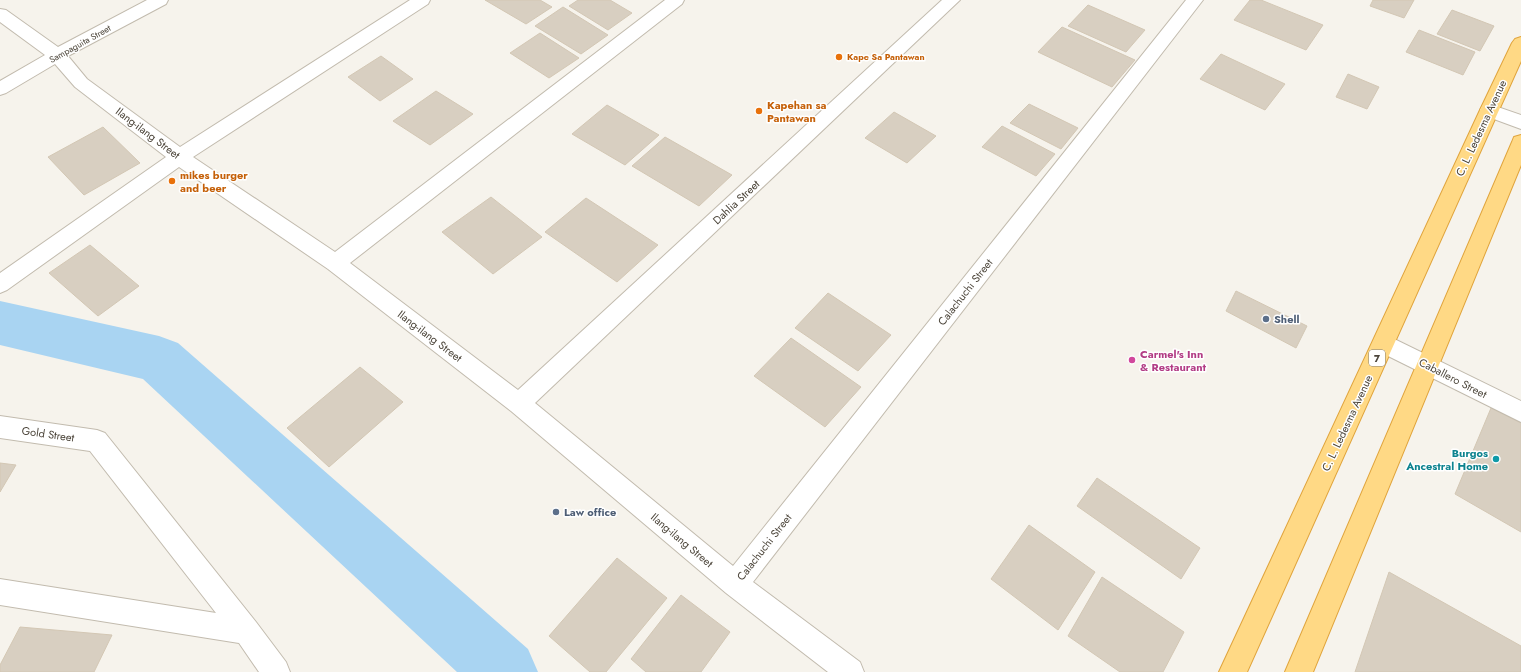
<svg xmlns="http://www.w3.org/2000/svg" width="1521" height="672" font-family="Jost,sans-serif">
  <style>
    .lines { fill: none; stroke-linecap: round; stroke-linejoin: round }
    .river { fill: #a9d4f2; fill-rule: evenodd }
    .building { fill: #d8cfc1; stroke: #d3c7b4 }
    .minor-casing { stroke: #c2bbae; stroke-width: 2 }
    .trunk-casing { stroke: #e0a43c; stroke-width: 2 }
    .minor { fill: #fff; fill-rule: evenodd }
    .trunk { fill: #ffd985; fill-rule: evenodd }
    .food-dot { fill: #e8710a; stroke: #fff; stroke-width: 1.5 }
    .service-dot { fill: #5c6f8a; stroke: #fff; stroke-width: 1.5 }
    .hotel-dot { fill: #d1479c; stroke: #fff; stroke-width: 1.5 }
    .culture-dot { fill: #0f9aa8; stroke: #fff; stroke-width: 1.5 }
    .labels { text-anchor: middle; stroke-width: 3; stroke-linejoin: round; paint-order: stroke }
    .far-street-label { font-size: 9px; fill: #4b4439; stroke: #fff }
    .far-food-label { font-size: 9px; font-weight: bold; fill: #c56008; stroke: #fff; text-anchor: start }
    .shield { fill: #fff; stroke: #817c74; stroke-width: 1 }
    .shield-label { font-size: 10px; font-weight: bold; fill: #4b4439 }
    .food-label { font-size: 11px; font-weight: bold; fill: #c56008; stroke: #fff; text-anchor: start }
    .street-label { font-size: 11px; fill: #4b4439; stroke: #fff }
    .service-label { font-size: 11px; font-weight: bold; fill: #4e5e75; stroke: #fff; text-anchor: start }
    .hotel-label { font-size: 11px; font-weight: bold; fill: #b23c85; stroke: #fff; text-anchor: start }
    .culture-label { font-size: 11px; font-weight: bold; fill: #0d838f; stroke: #fff; text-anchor: end }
  </style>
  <rect width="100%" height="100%" fill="#f6f3ec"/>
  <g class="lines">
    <path class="river" d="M0,301l159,35 19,7 350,306 10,23h-81l-314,-293 -143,-34z"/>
  </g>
  <path class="building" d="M485,0h55l12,7 -26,17z
    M578,0h32l22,13 -24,17 -39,-24z
    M1250,0h11l62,25 -17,25 -72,-30z
    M1373,0h41l-10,18 -34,-12z
    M1088,5l57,25 -19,22 -58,-26z
    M563,7l45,28 -27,19 -46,-28z
    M1452,10l42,16 -14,25 -43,-17z
    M1062,27l73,33 -23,27 -74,-35z
    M1419,30l56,22 -12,23 -57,-23z
    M540,33l39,25 -30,20 -39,-25z
    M1221,54l64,30 -20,26 -65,-31z
    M381,56l32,23 -33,22 -32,-24z
    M1348,74l31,13 -12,22 -31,-12z
    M436,91l37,23 -43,31 -37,-24z
    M1029,104l49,24 -17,21 -51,-26z
    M607,105l52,30 -34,30 -53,-31z
    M894,112l42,24 -29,27 -42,-25z
    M1002,126l53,28 -19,22 -54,-29z
    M103,127l37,36 -56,32 -36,-38z
    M665,137l67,38 -33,31 -67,-40z
    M491,197l51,40 -49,37 -51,-42z
    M586,198l72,47 -41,37 -72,-50z
    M90,245l49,41 -41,30 -49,-43z
    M1236,291l71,35 -11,22 -70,-37z
    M828,293l63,42 -33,36 -63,-43z
    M791,338l70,49 -36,40 -71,-51z
    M360,367l43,35 -74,65 -42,-39z
    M1491,408l30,15v109l-66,-38z
    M0,463l16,2 -16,27z
    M1097,478l103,70 -19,31 -104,-73z
    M1029,525l66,47 -37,58 -67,-51z
    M617,558l50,40 -61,74h-16l-41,-36z
    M1389,572l132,74v26h-166z
    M1102,577l82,55 -21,40h-43l-52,-36z
    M681,595l49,37 -29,40h-55l-15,-13z
    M20,627l92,8 -18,37h-94v-7z"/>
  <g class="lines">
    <defs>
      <path id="minor" d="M147,0h21l-2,4 -98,52 19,23 93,68 230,-147h20l-2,4 -235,153 142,95 330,-252h19l-2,4 -332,259 168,127 424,-390h18l-425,403 198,163 453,-566h17l-450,582 107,80 4,10h-36l-102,-79 -215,-182 -183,-142 -149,-102 -172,123 -7,3v-20l166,-116 -91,-70 -20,-23 -49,29 -6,2v-14l45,-26 -45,-33v-13l6,1 52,37z
        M1489,104l32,11v14l-38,-14 -3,-5 3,-5z
        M1384,334l137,67v21l-145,-72 -3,-7 3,-7z
        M0,416l97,14 8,3 151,189 30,40 4,10h-31l-20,-29 -239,-38v-26l216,34 -126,-162 -90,-13z"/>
      <path id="trunk" d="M1521,37v24l-274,611h-28l261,-562 32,-67 3,-4z
        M1521,135v30l-208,507h-28l227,-530 2,-5z"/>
    </defs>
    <use href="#minor" class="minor-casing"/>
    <use href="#trunk" class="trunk-casing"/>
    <use href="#minor" class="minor"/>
    <use href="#trunk" class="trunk"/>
  </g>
  <g class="food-dot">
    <circle cx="839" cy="57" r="4"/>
    <circle cx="759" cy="111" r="4"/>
    <circle cx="172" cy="181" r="4"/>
  </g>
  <g class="service-dot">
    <circle cx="1266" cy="319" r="4"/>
    <circle cx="556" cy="512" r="4"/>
  </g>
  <circle class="hotel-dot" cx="1132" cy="360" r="4"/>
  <circle class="culture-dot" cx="1496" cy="459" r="4"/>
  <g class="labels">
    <g class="far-street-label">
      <text transform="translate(80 44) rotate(-29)" y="3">Sampaguita Street</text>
    </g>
    <g class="far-food-label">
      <text x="847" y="60">Kape Sa Pantawan</text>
    </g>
    <rect class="shield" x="1369" y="350" width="16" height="16" rx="3"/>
    <g class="shield-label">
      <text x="1377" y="362">7</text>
    </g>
    <g class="food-label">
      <text x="767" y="109">Kapehan sa<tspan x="767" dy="13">Pantawan</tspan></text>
      <text x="180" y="179">mikes burger<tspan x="180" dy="13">and beer</tspan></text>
    </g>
    <g class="street-label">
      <text transform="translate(1481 128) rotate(-65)" y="4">C. L. Ledesma Avenue</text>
      <text transform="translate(148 133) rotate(37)" y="4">Ilang-ilang Street</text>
      <text transform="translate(736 202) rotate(-43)" y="4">Dahlia Street</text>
      <text transform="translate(965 292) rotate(-52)" y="4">Calachuchi Street</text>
      <text transform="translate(430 336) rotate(37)" y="4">Ilang-ilang Street</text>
      <text transform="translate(1453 378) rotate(27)" y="4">Caballero Street</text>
      <text transform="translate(1347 423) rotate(-65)" y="4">C. L. Ledesma Avenue</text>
      <text transform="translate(48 434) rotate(8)" y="4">Gold Street</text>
      <text transform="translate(682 540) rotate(40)" y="4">Ilang-ilang Street</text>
      <text transform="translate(764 547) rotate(-52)" y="4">Calachuchi Street</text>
    </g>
    <g class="service-label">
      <text x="1274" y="323">Shell</text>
      <text x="564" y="516">Law office</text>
    </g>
    <g class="hotel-label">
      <text x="1140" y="358">Carmel's Inn<tspan x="1140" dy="13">&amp; Restaurant</tspan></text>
    </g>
    <g class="culture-label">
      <text x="1488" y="457">Burgos<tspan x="1488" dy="13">Ancestral Home</tspan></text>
    </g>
  </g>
</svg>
